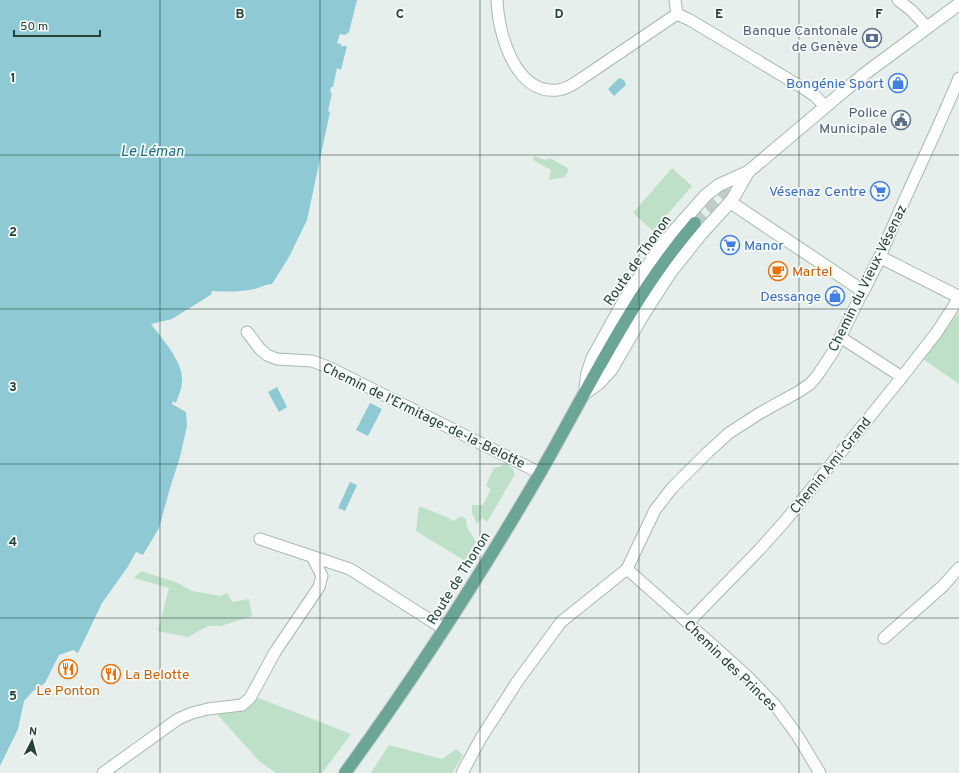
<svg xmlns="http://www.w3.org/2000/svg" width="959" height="773" font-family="Overpass,sans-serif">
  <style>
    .green { fill: #bfe0c8 }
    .water { fill: #8ec9d4 }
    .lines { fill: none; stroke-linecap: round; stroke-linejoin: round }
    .primary-tunnel { stroke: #bfccc8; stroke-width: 12; stroke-dasharray: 12 6; stroke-linecap: butt }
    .minor-casing { stroke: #a8b8b2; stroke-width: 13 }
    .tertiary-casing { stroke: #a8b8b2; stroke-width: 14 }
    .secondary-casing { stroke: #a4bbb3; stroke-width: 14 }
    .primary-casing { stroke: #c2cac8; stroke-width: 14 }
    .minor { stroke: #fff; stroke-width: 11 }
    .tertiary { stroke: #fff; stroke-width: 12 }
    .secondary { stroke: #fff; stroke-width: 12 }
    .primary { stroke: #6aa596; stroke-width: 12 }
    .grid { fill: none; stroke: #24423a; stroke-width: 1; stroke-opacity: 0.55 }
    .labels { text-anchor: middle; stroke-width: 3.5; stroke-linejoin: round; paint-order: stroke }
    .service-label { font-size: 14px; fill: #4e5e75; stroke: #f7fbf9; text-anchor: end }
    .shop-label { font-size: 14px; fill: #366cbe; stroke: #f7fbf9; text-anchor: end }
    .street-label { font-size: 14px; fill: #24423a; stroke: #f7fbf9 }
    .food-label { font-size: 14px; fill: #c56008; stroke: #f7fbf9; text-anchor: start }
    .water-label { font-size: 15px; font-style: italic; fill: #1c6f80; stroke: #f7fbf9 }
    .grid-label { font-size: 13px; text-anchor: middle; font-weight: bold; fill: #24423a; stroke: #f7fbf9; stroke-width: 3.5; stroke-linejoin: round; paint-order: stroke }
  </style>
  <rect width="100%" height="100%" fill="#e6efeb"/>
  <path class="green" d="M534,156l11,4 5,-2 19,11 -4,8 -16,3 2,-10 -18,-10z
    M672,168l20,18 -39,45 -20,-18z
    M959,312v72l-36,-25z
    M506,464l7,5 2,5 -28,48 -5,-4 -5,6 -5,-11v-8h11l8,-16 -5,-3 7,-17z
    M419,506l25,10 10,5 7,-5 5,3 1,8 9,15 -11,19 -49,-30z
    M141,571l37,12 14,8 28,5 7,-3 5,9 17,-3 3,17 -31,10h-13l-20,11 -30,-6 11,-43 -35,-10z
    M256,697l95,37 -29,39h-46l-18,-13 -43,-48z
    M389,745l53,14 14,-10 7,6 -11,18h-81z"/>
  <path class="water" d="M0,0h357l-8,32 -4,3 -5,-1 -3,9 4,1v2h6l-6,24 -4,-2 -4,19h-2l-1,5 2,1 -4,18 2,1 -23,108 -18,37 -17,27c-7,0 -12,4 -18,5 -14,3 -27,3 -42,2l-1,1 1,2 -40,25 -21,5c11,15 33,38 31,58 0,7 -4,14 -6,21l-3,-2 -1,3 14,8 1,14 -7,31 -10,31 -11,40 -16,27 -7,-3 -9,16 -25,35 -24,50 -5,-3 -14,5 -14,28 -13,9 -8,9 -6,28 -18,37z
    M619,78l5,2 2,5 -12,11 -6,-7z
    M277,387l10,20 -8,5 -11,-20z
    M370,403l12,6 -14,27 -12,-6z
    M350,482l7,3 -12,26 -7,-3z"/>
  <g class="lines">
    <path class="primary-tunnel" d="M695,223l50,-49"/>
    <defs>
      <path id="minor" d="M497,0c1,33 18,95 61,90 9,-1 16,-6 23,-11l96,-65
        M675,0l2,14
        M898,0l13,10 16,17
        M677,14l13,6 113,68 12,8 10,10
        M880,257c24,-60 54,-118 79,-179
        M247,332l13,17 7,6 10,4 35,2 16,6 212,106
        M840,337l62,40
        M260,539l90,30 94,60
        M627,569l61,54 58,52 29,30 22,30 23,38
        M688,623l72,-74 25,-28 117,-144 35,-45 22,-34
        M884,638l59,-52 16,-18
        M103,773l75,-54 14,-6 16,-4 34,-4 8,-7 25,-46 44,-65 3,-11 -10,-20
        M462,773l19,-35 36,-56 44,-60 66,-53 28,-59 17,-22 36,-36 21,-19 31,-20 38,-21 12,-8 7,-8 16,-24 30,-61"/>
      <path id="tertiary" d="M730,202l133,89 17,-34 79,40"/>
      <path id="secondary" d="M585,393l2,-18 5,-16 31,-56 14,-22 30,-42 39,-44 13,-10 29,-13 115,-97 96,-71
        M585,393l14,-10 12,-13 32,-55 27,-42 31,-39 31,-34 16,-28"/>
      <path id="primary" d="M345,773c70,-96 135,-197 195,-300 49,-85 91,-176 155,-250"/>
    </defs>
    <use href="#minor" class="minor-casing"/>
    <use href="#tertiary" class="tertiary-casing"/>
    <use href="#secondary" class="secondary-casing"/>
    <use href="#primary" class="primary-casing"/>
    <use href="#minor" class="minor"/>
    <use href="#tertiary" class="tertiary"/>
    <use href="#secondary" class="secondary"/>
    <use href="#primary" class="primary"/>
  </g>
  <path class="grid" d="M160,0v773M320,0v773M480,0v773M639,0v773M799,0v773M0,155h959M0,309h959M0,464h959M0,618h959"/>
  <defs>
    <symbol id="bank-ring" viewBox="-11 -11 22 22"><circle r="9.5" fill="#f7fbf9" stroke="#5c6f8a" stroke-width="1.5"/><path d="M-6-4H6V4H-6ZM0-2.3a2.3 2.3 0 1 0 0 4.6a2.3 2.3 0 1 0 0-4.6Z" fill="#5c6f8a"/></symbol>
    <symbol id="shop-ring" viewBox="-11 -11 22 22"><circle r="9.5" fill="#f7fbf9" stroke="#3f7fe0" stroke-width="1.5"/><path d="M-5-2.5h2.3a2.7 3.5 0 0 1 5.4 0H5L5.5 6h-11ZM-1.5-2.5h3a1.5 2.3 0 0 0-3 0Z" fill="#3f7fe0"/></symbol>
    <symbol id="civic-ring" viewBox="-11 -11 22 22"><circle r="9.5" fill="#f7fbf9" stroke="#5c6f8a" stroke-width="1.5"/><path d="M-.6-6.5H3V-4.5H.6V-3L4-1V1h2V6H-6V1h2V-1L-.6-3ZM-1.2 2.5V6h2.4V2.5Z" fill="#5c6f8a"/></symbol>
    <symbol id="supermarket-ring" viewBox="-11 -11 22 22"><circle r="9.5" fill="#f7fbf9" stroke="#3f7fe0" stroke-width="1.5"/><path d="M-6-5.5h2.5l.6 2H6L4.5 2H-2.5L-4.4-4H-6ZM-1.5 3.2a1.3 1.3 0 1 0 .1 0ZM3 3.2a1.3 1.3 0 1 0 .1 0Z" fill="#3f7fe0"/></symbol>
    <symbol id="cafe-ring" viewBox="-11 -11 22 22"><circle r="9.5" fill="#f7fbf9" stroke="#e8710a" stroke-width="1.5"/><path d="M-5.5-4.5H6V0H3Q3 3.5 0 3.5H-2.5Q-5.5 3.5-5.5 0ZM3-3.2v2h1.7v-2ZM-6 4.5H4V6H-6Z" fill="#e8710a"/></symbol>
    <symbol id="restaurant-ring" viewBox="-11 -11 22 22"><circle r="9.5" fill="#f7fbf9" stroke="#e8710a" stroke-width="1.5"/><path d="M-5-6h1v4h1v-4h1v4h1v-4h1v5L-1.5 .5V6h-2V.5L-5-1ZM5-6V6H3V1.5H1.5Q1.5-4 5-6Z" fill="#e8710a"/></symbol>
  </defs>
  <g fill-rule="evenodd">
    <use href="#bank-ring" x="861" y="27" width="22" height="22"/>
    <use href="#shop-ring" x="887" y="72" width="22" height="22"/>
    <use href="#civic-ring" x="890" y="109" width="22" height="22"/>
    <use href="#supermarket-ring" x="869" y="180" width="22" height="22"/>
    <use href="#supermarket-ring" x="719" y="234" width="22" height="22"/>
    <use href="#cafe-ring" x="767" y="260" width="22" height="22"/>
    <use href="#shop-ring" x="824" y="285" width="22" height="22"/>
    <use href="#restaurant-ring" x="57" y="658" width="22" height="22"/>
    <use href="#restaurant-ring" x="100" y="663" width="22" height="22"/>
  </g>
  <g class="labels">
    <g class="service-label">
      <text x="858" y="35">Banque Cantonale<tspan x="858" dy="16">de Genève</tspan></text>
      <text x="887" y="117">Police<tspan x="887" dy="16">Municipale</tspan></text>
    </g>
    <g class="shop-label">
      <text x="884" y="88">Bongénie Sport</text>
      <text x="866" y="196">Vésenaz Centre</text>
      <text x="744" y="250" text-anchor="start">Manor</text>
      <text x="821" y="301">Dessange</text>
    </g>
    <g class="street-label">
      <text transform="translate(637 260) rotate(-55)" y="5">Route de Thonon</text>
      <text transform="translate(867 278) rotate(-64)" y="5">Chemin du Vieux-Vésenaz</text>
      <text transform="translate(424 415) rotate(26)" y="5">Chemin de l'Ermitage-de-la-Belotte</text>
      <text transform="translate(830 465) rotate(-51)" y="5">Chemin Ami-Grand</text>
      <text transform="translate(458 578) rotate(-58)" y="5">Route de Thonon</text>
      <text transform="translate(731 665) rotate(44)" y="5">Chemin des Princes</text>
    </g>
    <g class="food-label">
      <text x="792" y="276">Martel</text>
      <text x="125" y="679">La Belotte</text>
      <text x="68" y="695" text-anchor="middle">Le Ponton</text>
    </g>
    <g class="water-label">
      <text x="152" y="156">Le Léman</text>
    </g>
  </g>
  <g class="grid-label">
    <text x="240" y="18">B</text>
    <text x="400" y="18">C</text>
    <text x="559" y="18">D</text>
    <text x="719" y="18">E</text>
    <text x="879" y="18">F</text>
    <text x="13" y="82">1</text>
    <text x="13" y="236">2</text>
    <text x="13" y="391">3</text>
    <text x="13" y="546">4</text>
    <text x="13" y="700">5</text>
  </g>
  <g transform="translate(32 741) rotate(6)" stroke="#f7fbf9" stroke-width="3" paint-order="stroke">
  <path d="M0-3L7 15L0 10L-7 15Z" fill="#24423a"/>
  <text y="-6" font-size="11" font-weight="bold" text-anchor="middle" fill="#24423a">N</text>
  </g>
  <path d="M14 30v6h86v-6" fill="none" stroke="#24423a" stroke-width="2"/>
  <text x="20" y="30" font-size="12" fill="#24423a" stroke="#f7fbf9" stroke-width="3" paint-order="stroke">50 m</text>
</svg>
